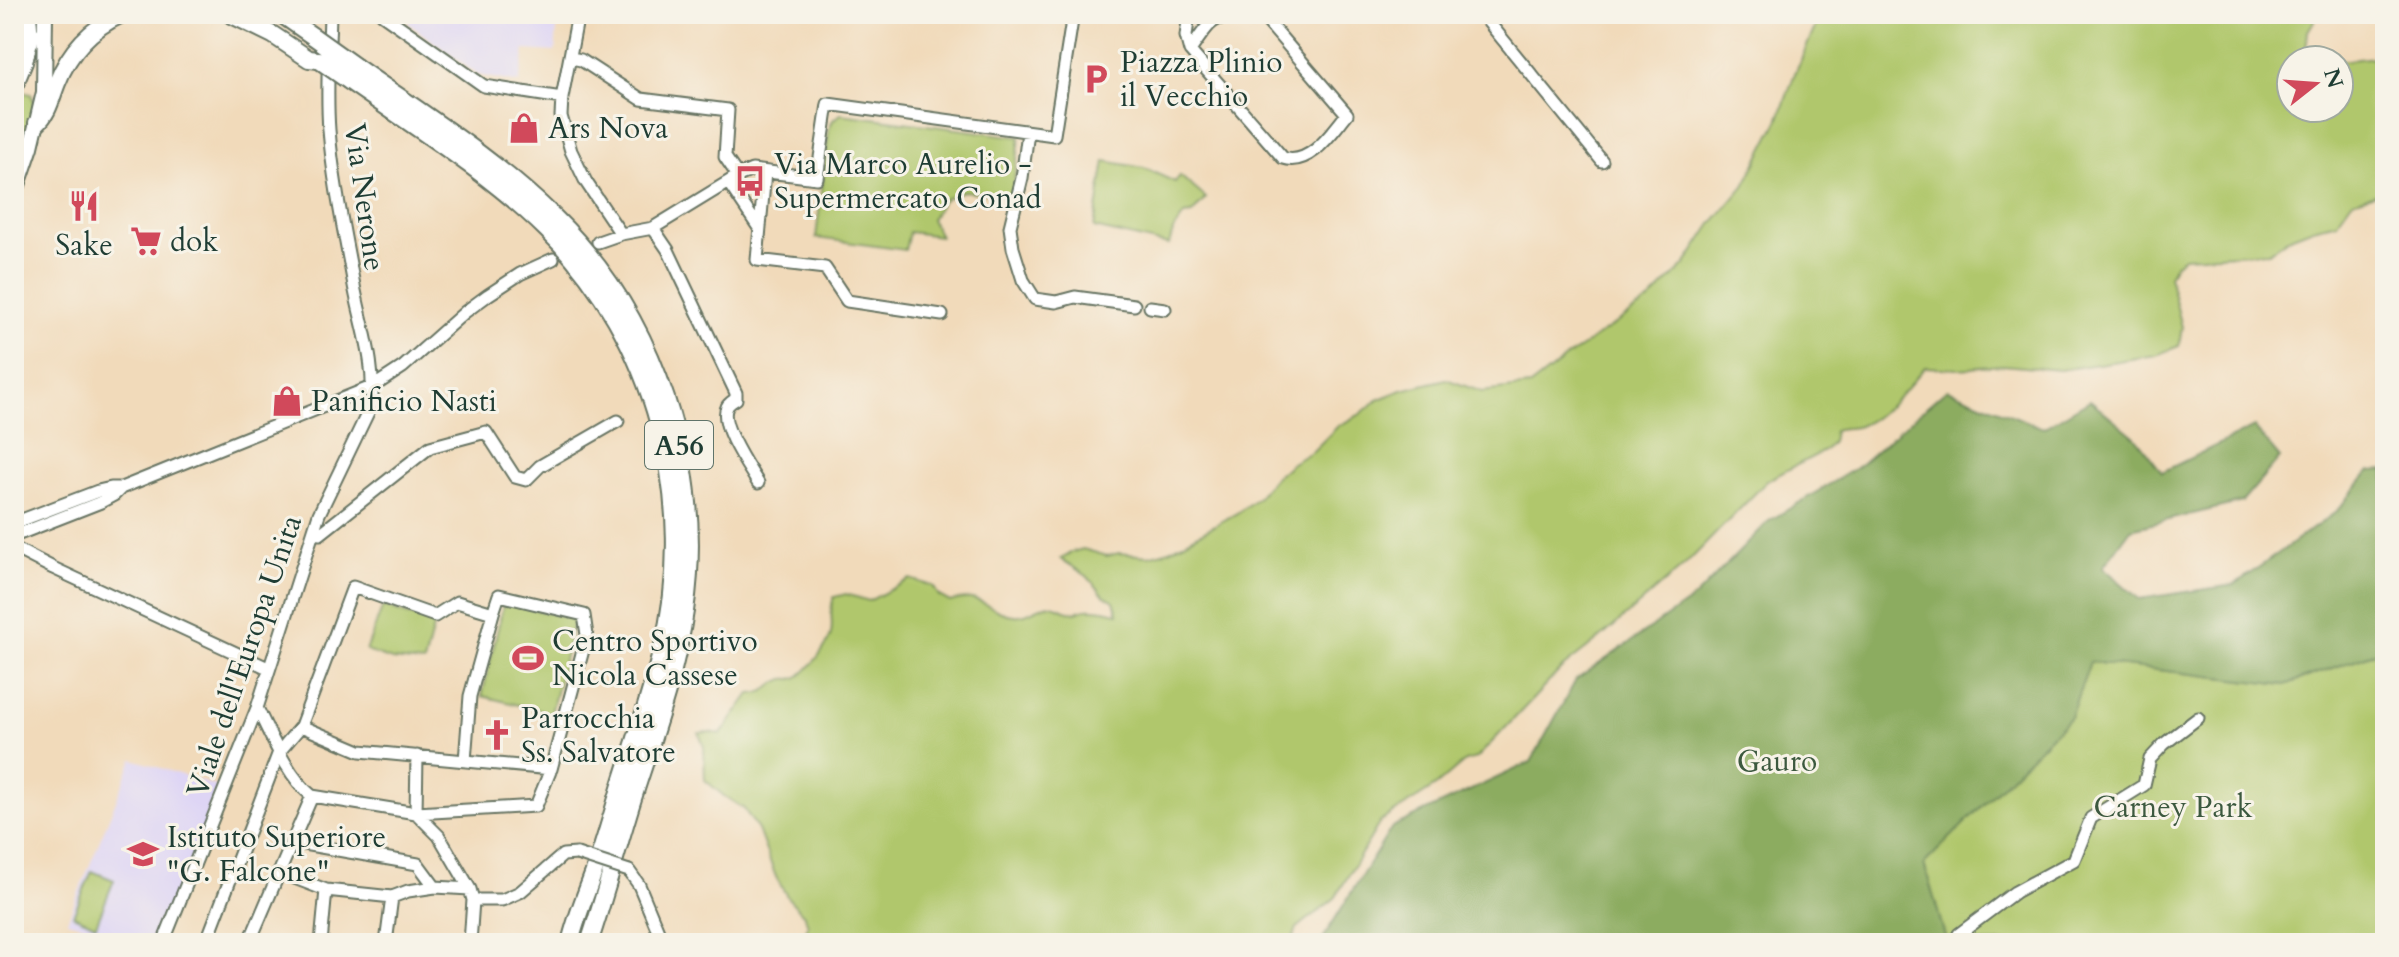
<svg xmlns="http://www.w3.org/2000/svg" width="2399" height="957" font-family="Cardo,serif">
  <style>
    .built { fill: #ded5f5 }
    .green { fill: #b0c76c; stroke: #688250; stroke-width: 2 }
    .forest { fill: #8cac60; stroke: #56744a; stroke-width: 2 }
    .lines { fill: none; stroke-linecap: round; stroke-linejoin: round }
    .minor-casing { stroke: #687463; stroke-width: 15 }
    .major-casing { stroke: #687463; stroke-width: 18 }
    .highway-casing { stroke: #687463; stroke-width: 20 }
    .minor { stroke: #fff; stroke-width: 11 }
    .major { stroke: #fff; stroke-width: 14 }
    .highway { stroke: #fff; stroke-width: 16 }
    .minor-bridge-casing { stroke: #687463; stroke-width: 15; stroke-linecap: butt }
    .highway-bridge-casing { stroke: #687463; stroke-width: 20; stroke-linecap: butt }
    .minor-bridge { stroke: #fff; stroke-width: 11 }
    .highway-bridge { stroke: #fff; stroke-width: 16 }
    .labels { text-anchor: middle; stroke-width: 6; stroke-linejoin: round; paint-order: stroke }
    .shield { fill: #f7f3e8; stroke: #60746a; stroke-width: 2 }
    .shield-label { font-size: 28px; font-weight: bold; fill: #1f3d34 }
    .poi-label { font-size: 30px; fill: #1f3d34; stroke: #f7f3e8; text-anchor: start }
    .street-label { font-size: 30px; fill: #1f3d34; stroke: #f7f3e8 }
    .park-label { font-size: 30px; fill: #3c593f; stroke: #f7f3e8 }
  </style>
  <rect width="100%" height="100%" fill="#f7f3e8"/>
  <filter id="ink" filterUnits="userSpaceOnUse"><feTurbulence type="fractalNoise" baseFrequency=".0125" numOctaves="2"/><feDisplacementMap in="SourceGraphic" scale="16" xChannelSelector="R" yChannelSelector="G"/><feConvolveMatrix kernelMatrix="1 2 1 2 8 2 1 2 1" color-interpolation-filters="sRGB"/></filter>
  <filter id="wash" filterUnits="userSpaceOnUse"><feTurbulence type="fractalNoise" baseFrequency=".006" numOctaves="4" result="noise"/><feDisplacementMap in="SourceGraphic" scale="32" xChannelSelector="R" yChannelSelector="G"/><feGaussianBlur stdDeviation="1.8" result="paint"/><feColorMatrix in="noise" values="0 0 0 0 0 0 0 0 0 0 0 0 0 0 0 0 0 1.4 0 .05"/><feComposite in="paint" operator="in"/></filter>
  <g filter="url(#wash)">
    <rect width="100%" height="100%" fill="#f1daba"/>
    <path class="built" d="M414,14h144l-3,38 -30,-2 -6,33 -41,-8 -70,-52z
      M133,759l88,29 -64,154 -90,-21z"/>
    <path class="green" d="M1821,14h493l2,4 -8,13 -3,29h-14v48h48v-47l46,-5v148l-10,-10 -23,7 -15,21 -24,6 -23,9 -21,15 -85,5 -9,7 -6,12 13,51 -3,19 -23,9 -96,15 -58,-5 -44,4 -33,-2c-18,21 -40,49 -66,59 -7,3 -16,1 -25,4l-2,12 -8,9 -56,29 -81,83 -88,76 -38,30 -84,89 -12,3 -28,24 -57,37 -45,76 -38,30 -4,11 2,4h-495l8,-17 -3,-10 -17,-18 -12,-21 -18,-47 -14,-21 -20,-13 -19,-16 -1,-33 -5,-14 9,-1 13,2 29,-40c21,-1 18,-10 34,-15 5,-1 7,1 12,-1 11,-5 32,-32 35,-44 3,-14 -3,-22 3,-37l12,-3 23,7 41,-22 23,7 6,10 11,6c36,-11 35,10 64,13 14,2 24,-10 36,-10 8,0 16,7 24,7 4,0 8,-3 12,-3 10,-1 22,2 32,4l-4,-12 -10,-6 -17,-19 -26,-17 11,-7 11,-3 24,7 12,-3 29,3 22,-6 67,-37 20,-15 16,-19 19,-16 21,-12 25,-25 21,-11 20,-16 23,-9 44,-11 36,13 48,-6 40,-31 80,-55 35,-35 27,-41 32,-38 34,-65 17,-48z
      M23,92l8,2c8,15 -2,45 -17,52v-42z
      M841,114l179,23 -8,59 -48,-5 -20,8 -13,20 9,17 -31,-4 -4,18 -89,-12 13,-109 4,-9z
      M1105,161l39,7 31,14 5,-6 26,22 -14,16 -8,1 -11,16 -4,14 -75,-17z
      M504,602l70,17 -23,94 -69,-17z
      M383,606l51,18 -10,39 -32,-3 -26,-9z
      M2385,649v294h-438l-23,-79 146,-147 20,-55 195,23z
      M92,871l22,9 -18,45 -23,-10z"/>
    <path class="forest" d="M1947,389l96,39 47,-28 45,37 27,35 92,-45 26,31 -38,44 -111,27 -28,38 36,32 95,-14 102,-73 34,-41 15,-1v179l-100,36 -195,-23 -20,55 -146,147 23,79h-627l72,-116 139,-65 45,-82 119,-83 74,-76 87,-53z"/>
  </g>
  <g filter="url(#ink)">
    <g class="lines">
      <defs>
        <path id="minor" d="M382,14l102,72 78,12
          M578,14l-16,84 -1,18 10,35 15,31 35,52
          M1189,14l-3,22 4,15
          M1257,14c-45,5 -41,-2 -67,37l93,107c27,9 49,-26 64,-44l-86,-100
          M1482,14l120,147
          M571,58l10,2 60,39 87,11 -3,47 13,19
          M1028,132l-6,46 -12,49 3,21 10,32 12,19 21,3 19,-5 59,8
          M765,172l-8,88 68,8 22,33 95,14
          M728,182l31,46
          M653,228l15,22 68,143v6c-2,1 -8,5 -9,8 -9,17 22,61 31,76
          M598,242l23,-8 32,-6 85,-52 14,-6 65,8 11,-74 226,31 19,-121
          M1150,307l15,2
          M14,523l84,-32 13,-3h10
          M313,533l7,1 110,-87 56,-15 29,45 11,3 14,-14 78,-45
          M14,536l87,-34 13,-7 7,-7 253,-102 29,-19 62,-55 23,-17 32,-21 33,-15
          M14,548l39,20 215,100
          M257,708c14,28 31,69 55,88l104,17 120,-7 15,-37 36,-134 -3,-20 -85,-20 -6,18
          M301,726l52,-139 82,29 22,-14 36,11 -23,83 -5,65
          M417,756l-1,57 23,23 31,53 3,11 -3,43
          M292,842l126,22 17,23
          M629,871l10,14 24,58
          M279,872l47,18 66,7 16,-6 27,-4 35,2
          M473,900h29l18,-8 43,-37 14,-1
          M163,943l94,-235 62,-194 52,-108c6,-43 -11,-84 -18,-126 -9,-49 -20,-100 -24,-150 -3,-39 0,-77 1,-116
          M206,943l73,-191 22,-26 59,25 191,18
          M249,943l63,-147
          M321,943l5,-53
          M386,943l6,-46
          M1954,943l5,-9 56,-42 59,-32 17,-42 53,-33 6,-26 14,-15 34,-26"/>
        <path id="major" d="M14,89l11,-27 7,-29
          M14,191l4,-6 13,-38 13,-55 1,-78"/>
        <path id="highway" d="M28,14l2,27
          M230,14l43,21 36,24 10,1
          M281,14l33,23
          M356,67c67,47 139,92 198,150 103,100 152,253 131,394 -9,62 -31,122 -50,181 -16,50 -29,101 -46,151
          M349,81c67,47 139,91 198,149 108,105 152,274 115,419 -11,45 -26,89 -40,133 -9,29 -17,58 -27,87 -9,25 -19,48 -25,74
          M37,123c12,-11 14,-25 20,-40 12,-31 34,-55 65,-69"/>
      </defs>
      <use href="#minor" class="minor-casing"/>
      <use href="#major" class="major-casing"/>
      <use href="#highway" class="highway-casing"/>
      <use href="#minor" class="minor"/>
      <use href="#major" class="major"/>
      <use href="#highway" class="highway"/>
      <defs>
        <path id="minor-bridge" d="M577,854l52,17"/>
        <path id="highway-bridge" d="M314,37l42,30
          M319,60l30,21"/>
      </defs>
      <use href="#minor-bridge" class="minor-bridge-casing"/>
      <use href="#highway-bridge" class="highway-bridge-casing"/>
      <use href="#minor-bridge" class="minor-bridge"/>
      <use href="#highway-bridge" class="highway-bridge"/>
    </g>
  </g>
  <defs>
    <symbol id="parking-bare" viewBox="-9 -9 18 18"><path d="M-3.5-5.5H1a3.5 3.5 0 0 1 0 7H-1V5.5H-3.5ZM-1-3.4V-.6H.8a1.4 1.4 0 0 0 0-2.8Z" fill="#d1495b" stroke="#f7f3e8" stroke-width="2.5" paint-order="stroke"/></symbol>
    <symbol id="shop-bare" viewBox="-9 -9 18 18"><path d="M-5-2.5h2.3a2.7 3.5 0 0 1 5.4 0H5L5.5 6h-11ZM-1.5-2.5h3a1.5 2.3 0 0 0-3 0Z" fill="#d1495b" stroke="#f7f3e8" stroke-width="2.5" paint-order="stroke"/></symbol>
    <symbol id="bus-bare" viewBox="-9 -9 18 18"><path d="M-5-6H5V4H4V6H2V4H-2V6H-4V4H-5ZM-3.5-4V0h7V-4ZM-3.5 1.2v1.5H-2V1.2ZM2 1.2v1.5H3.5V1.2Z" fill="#d1495b" stroke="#f7f3e8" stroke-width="2.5" paint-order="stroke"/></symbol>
    <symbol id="restaurant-bare" viewBox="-9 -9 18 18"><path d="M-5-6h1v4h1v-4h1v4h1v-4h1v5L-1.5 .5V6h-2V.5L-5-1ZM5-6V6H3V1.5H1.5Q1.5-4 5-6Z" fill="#d1495b" stroke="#f7f3e8" stroke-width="2.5" paint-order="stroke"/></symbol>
    <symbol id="supermarket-bare" viewBox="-9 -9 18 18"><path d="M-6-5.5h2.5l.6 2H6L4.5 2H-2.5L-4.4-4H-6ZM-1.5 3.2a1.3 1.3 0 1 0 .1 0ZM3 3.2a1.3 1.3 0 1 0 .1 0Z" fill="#d1495b" stroke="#f7f3e8" stroke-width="2.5" paint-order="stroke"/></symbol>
    <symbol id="stadium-bare" viewBox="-9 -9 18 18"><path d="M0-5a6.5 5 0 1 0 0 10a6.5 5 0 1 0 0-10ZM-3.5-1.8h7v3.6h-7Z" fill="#d1495b" stroke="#f7f3e8" stroke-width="2.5" paint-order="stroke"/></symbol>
    <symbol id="church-bare" viewBox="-9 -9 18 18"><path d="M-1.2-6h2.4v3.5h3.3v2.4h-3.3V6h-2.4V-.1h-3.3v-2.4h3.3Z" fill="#d1495b" stroke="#f7f3e8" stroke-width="2.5" paint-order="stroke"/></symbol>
    <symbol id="school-bare" viewBox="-9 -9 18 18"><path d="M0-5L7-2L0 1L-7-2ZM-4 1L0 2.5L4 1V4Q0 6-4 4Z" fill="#d1495b" stroke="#f7f3e8" stroke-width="2.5" paint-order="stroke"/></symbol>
  </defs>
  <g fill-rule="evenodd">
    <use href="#parking-bare" x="1074" y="57" width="44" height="44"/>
    <use href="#shop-bare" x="502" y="106" width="44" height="44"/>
    <use href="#bus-bare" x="728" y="159" width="44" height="44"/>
    <use href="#restaurant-bare" x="62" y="184" width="44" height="44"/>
    <use href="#supermarket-bare" x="124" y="219" width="44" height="44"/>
    <use href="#shop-bare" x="265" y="379" width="44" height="44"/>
    <use href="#stadium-bare" x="506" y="636" width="44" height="44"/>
    <use href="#church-bare" x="475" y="713" width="44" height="44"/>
    <use href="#school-bare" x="121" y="832" width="44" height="44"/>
  </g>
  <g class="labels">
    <rect class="shield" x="645" y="421" width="68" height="48" rx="6"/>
    <g class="shield-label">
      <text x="679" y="455">A56</text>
    </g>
    <g class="poi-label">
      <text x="1120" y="72">Piazza Plinio<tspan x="1120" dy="34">il Vecchio</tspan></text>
      <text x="548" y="138">Ars Nova</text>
      <text x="774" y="174">Via Marco Aurelio -<tspan x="774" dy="34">Supermercato Conad</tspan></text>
      <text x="170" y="251">dok</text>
      <text x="84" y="255" text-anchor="middle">Sake</text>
      <text x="311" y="411">Panificio Nasti</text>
      <text x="552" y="651">Centro Sportivo<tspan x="552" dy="34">Nicola Cassese</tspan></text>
      <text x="521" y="728">Parrocchia<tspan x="521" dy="34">Ss. Salvatore</tspan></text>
      <text x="167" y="847">Istituto Superiore<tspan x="167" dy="34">"G. Falcone"</tspan></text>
    </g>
    <g class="street-label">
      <text transform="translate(365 197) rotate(82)" y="10">Via Nerone</text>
      <text transform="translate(244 656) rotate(-71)" y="10">Viale dell'Europa Unita</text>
    </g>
    <g class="park-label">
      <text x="1777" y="771">Gauro</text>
      <text x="2173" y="817">Carney Park</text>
    </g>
  </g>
  <rect width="2399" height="957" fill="none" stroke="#f7f3e8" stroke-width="48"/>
  <g transform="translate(2315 84) rotate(73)"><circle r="38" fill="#f7f3e8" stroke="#a1aaa0" stroke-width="2"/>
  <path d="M0-6L14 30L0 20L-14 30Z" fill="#d1495b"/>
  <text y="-12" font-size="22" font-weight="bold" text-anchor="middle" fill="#1f3d34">N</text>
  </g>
</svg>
